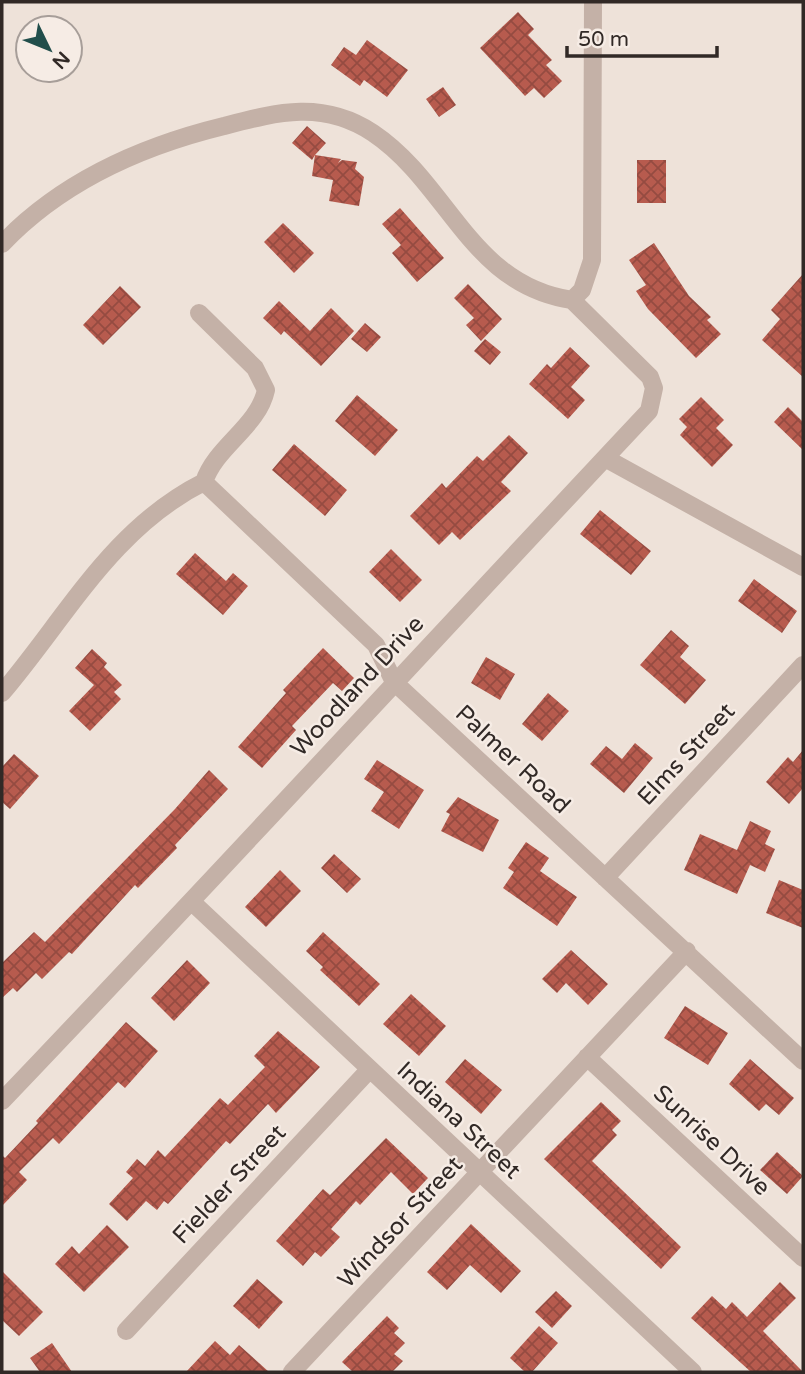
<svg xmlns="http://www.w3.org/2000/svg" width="805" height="1374" font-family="'Varela Round',sans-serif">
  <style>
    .building { fill: url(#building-cross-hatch) }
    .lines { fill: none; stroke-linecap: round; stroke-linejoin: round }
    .minor { stroke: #c4b1a7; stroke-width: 18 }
    .labels { text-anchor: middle; stroke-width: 5; stroke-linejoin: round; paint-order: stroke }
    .street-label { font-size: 24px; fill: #312926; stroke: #f6ece5 }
  </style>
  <defs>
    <pattern id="building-cross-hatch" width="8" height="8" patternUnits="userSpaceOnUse" patternTransform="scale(1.75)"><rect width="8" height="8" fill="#b75b4e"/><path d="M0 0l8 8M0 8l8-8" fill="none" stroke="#954b41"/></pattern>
  </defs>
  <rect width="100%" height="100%" fill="#eee2d9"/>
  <path class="building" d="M518,12l16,17 -6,6 24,25 -6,5 16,16 -18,17 -10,-10 -9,8 -45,-48z
    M367,40l41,30 -21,27 -23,-17 -4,6 -29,-21 13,-18 12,8z
    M443,87l13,18 -17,12 -13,-18z
    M307,126l19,17 -11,12 26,4 -3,4 4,-3 15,2 -2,7 9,8 -5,29 -30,-5 4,-21 -21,-4 3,-21 -3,5 -20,-17z
    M637,160h29v43h-29z
    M400,208l44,50 -27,24 -25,-29 9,-8 -19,-21z
    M283,223l31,30 -20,20 -30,-31z
    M654,243l35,53 22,21 -4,3 14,14 -25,24 -48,-49 -12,-18 10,-6 -17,-25z
    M803,274v103l-41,-37 18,-21 -9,-9z
    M468,284l34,35 -21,22 -15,-16 8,-7 -20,-20z
    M120,286l21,21 -38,38 -20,-20z
    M279,301l31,30 21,-23 23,23 -33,35 -37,-35 -3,4 -18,-17z
    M365,323l16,14 -14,15 -16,-13z
    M485,339l16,13 -11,13 -16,-14z
    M570,347l20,19 -19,21 14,13 -17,19 -39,-35 18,-20 4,4z
    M357,395l41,35 -23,26 -40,-35z
    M701,397l23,23 -8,8 17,17 -21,22 -32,-32 7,-8 -8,-8z
    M788,407l15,15v28l-29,-28z
    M509,435l19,18 -27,29 10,9 -51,49 -8,-8 -13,13 -29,-29 32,-33 4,5 31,-32 6,5z
    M294,444l53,46 -22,26 -53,-46z
    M600,510l51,41 -20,24 -51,-41z
    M391,549l31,31 -22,22 -31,-30z
    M195,553l31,28 7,-8 15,13 -25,29 -47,-41z
    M754,579l43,32 -15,22 -44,-32z
    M671,630l18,16 -9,11 26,23 -21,24 -45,-39z
    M323,648l31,30 -12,13 -9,-8 -41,43 4,4 -34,38 -24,-21 48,-54 -3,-3z
    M92,649l15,14 -3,4 18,18 -8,7 7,7 -31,32 -21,-20 25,-26 -19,-17z
    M486,657l29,17 -15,26 -29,-17z
    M548,693l21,18 -27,30 -20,-17z
    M635,743l18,15 -29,35 -34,-29 16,-18 16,13z
    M803,750v38l-14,16 -23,-22 22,-25 5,5z
    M14,754l25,22 -29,33 -8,-7v-35z
    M377,760l47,30 -25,39 -28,-18 13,-19 -20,-13z
    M209,770l19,19 -53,56 2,3 -39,40 -3,-3 -63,69 -3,-2 -27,27 -6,-6 -19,19 -4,-4 -11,10v-35l32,-31 11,10 130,-133z
    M458,797l41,23 -16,32 -42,-21 9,-17 -4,-2z
    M750,821l21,10 -6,13 10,5 -10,23 -15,-7 -13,29 -53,-24 16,-36 37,16z
    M526,842l23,16 -9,13 37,26 -20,29 -54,-38 11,-16 -6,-4z
    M334,854l27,25 -14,14 -26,-25z
    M280,870l21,21 -35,36 -21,-20z
    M779,880l24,10v38l-37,-15z
    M323,932l57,52 -21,22 -39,-36 3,-3 -17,-16z
    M571,950l37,34 -20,21 -22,-22 -9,10 -15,-14z
    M187,960l23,23 -36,38 -23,-23z
    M411,994l35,32 -27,30 -36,-32z
    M685,1006l43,27 -20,32 -44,-27z
    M126,1022l32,29 -33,37 -7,-6 -59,62 -6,-6 -34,34 8,8 -25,26v-51l3,3 33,-35 -2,-2z
    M278,1031l42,36 -44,46 -8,-9 -38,40 -4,-3 -58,63 -4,-3 -7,9 -11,-9 -19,20 -18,-17 24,-26 -7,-6 11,-13 8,7 13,-16 7,7 55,-59 8,7 37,-38 -11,-11z
    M465,1059l37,31 -21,24 -36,-32z
    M750,1059l44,39 -15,17 -13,-11 -7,7 -30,-27z
    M601,1102l20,19 -9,9 5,5 -25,26 89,86 -20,22 -117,-110z
    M386,1138l42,40 -15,16 -22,-22 -31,33 -4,-4 -25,28 9,8 -19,20 -6,-5 -12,14 -27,-25 47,-52 7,6z
    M777,1152l26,24 -16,18 -27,-24z
    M471,1224l50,47 -20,22 -31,-28 -23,25 -20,-18z
    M107,1225l22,22 -45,45 -29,-28 17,-18 7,8z
    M2,1271l41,41 -24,24 -17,-16z
    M257,1279l26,23 -24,27 -26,-23z
    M780,1282l16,16 -33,33 40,41h-52l-60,-54 21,-22 14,13 6,-7 15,15z
    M556,1291l16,15 -20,22 -17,-16z
    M387,1316l12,12 -5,5 11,10 -11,11 9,7 -11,11h-39l-11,-10z
    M539,1326l19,17 -26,29h-7l-15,-14z
    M215,1341l15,14 9,-10 30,27h-83z
    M52,1343l20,29h-32l-10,-14z"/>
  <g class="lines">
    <path class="minor" d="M2,244c59,-62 140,-98 222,-118 54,-14 99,-26 149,7 76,51 97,152 199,167l10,-10 10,-30 1,-258
      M199,313l56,55 11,22c-8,37 -50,56 -62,92
      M605,458l198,109
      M204,482l172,163 18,37 409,379
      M2,693c64,-75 110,-165 202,-211
      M605,878l198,-213
      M192,902l501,470
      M587,1057l216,201
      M2,1101c218,-228 431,-460 647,-690l5,-23 -4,-11 -78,-77
      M126,1331l243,-261
      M292,1372l395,-421"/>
  </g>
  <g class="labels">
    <g class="street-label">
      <text transform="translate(357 686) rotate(-47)" y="8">Woodland Drive</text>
      <text transform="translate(686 754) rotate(-47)" y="8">Elms Street</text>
      <text transform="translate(513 759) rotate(43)" y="8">Palmer Road</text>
      <text transform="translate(459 1120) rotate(43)" y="8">Indiana Street</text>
      <text transform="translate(712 1140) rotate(43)" y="8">Sunrise Drive</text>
      <text transform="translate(229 1184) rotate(-47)" y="8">Fielder Street</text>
      <text transform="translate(400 1222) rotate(-47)" y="8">Windsor Street</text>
    </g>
  </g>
  <rect width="805" height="1374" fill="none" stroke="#312926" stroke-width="7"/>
  <g transform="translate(49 49) rotate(133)"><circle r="33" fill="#f6ece5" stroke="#a79e99" stroke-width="2"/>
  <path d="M0-5L12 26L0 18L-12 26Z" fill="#214e4b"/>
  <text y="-10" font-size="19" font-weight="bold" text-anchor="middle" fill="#312926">N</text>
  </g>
  <path d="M567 46v10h150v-10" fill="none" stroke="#312926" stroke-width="3.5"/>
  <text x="578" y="46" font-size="21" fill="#312926" stroke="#f6ece5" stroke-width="5" paint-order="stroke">50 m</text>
</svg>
